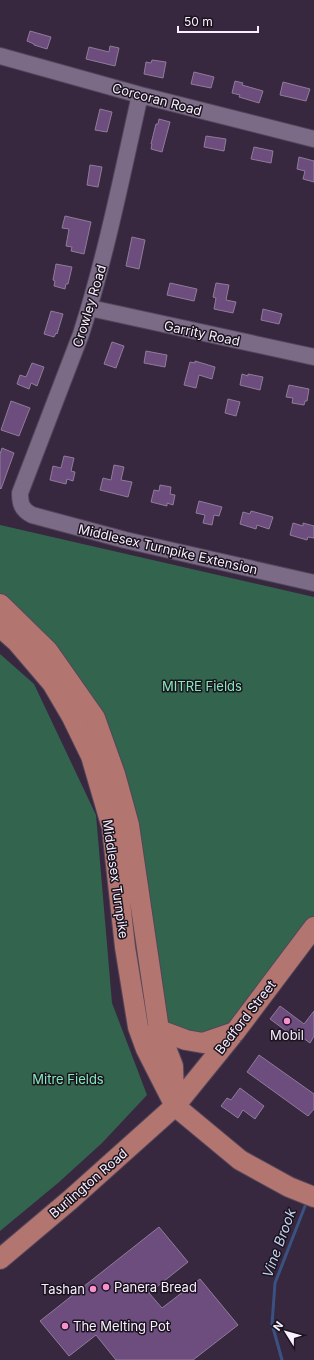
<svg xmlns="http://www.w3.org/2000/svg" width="314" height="1360" font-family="Inter,sans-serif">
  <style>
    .green { fill: #33654e }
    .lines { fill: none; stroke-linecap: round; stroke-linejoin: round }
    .stream { stroke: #3a5282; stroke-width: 3 }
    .building { fill: #6d4d7e; stroke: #8e7c98 }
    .minor-casing { stroke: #53465a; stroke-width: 18 }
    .major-casing { stroke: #53465a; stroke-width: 22 }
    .minor { stroke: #7c6b86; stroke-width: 16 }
    .major { stroke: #b3756f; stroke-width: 20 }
    .poi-dot { fill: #f890cc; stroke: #1b141f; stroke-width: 1.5 }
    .labels { text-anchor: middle; stroke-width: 3; stroke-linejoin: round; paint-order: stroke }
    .street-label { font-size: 13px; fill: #f9efff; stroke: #1b141f }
    .park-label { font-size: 13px; fill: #85e9bc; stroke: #1b141f }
    .poi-label { font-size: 13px; fill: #f9efff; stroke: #1b141f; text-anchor: start }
    .water-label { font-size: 14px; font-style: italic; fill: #c3d3f2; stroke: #1b141f }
  </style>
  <rect width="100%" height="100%" fill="#372840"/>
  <path class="green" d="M0,525l314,72v330l-79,105 -32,11 -44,-13 -64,-312 -95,-114z
    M0,654l34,30 62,131 16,188 35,92 -45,48 -44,40 -58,48z"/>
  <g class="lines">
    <path class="stream" d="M282,1360l-10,-36 3,-41 32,-82"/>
  </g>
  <path class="building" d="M30,31l21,6 -4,12 -13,-4v-1l-7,-3z
    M110,46l9,2 -4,18 -29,-7 3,-12 20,5z
    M152,60l14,2 -3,16 -19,-4 2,-12 5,1z
    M194,72l20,5 -3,11 -20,-4z
    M235,81l8,2 -1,2 21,6 -4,12 -20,-6 1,-2 -8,-2z
    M283,82l27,7 -4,12 -26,-6z
    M100,109l12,3 -5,20 -12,-2z
    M159,119l11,3 -8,30 -11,-3 1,-5h-1l5,-20h2z
    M206,136l20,3 -2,12 -20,-4z
    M254,147l19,4 -2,12 -20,-4z
    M299,157l15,4v21l-11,-3 2,-8 -8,-2z
    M90,165l12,2 -4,20 -11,-2z
    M65,216l26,6 -7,32 -13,-3 1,-4 -6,-1 3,-17 -7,-1z
    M132,237l13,3 -6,29 -13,-3z
    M56,264l16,3 -4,17h-2l-1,5 -11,-3 1,-5 -2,-1z
    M170,283l27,6 -3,12 -27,-6z
    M216,283l13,2 -3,15 10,2 -3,11 -19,-4 2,-11 -3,-1z
    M263,309l19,5 -3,10 -18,-4z
    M51,311l12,3 -6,20 -1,-1 -2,4 -10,-3z
    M112,342l12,4 -8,22 -12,-4z
    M146,351l21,4 -2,12 -21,-4z
    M195,361l20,6 -3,12 -13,-4 -3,13 -12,-3 6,-23 5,1z
    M32,363l12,4 -7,19 -6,-3 -2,6 -12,-5 3,-9 6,2z
    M242,374l6,2v-2l15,3 -3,13 -20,-5z
    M289,385l20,4 -2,12h-2l-1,4 -12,-2 1,-5 -7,-1z
    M228,399l12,3 -4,14 -11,-3z
    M11,401l19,7 -11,28 -18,-6z
    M2,448l12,5 -13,36 -1,-1v-34z
    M64,456l10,2 -3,13 4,1 -2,9 -6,-2 -1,5 -16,-4 3,-14 8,2z
    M114,465l10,2 -3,13 11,2 -4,15 -28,-7 3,-12 8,2z
    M160,485l11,2 -1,7 5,1 -2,10 -6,-2v3l-16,-4 3,-12 5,1z
    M199,501l23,6 -3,9 -5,-1 -2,10 -9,-2 2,-8 -9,-2z
    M251,511l22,6 -4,12 -12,-4 -1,4 -16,-5 3,-12 7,2z
    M293,523l10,3v-3l11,3v12l-6,-1 -1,3 -17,-5z
    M280,1006l24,18 10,-13v25l-4,7 -15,-11 -2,4 -23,-17z
    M259,1055l55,39v15l-6,7 -61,-44z
    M240,1088l24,18 -9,13 -12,-9 -5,8 -17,-12 6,-8 4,2z
    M159,1227l29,35 -39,31 13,15 38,-29 38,46 -45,35h-77l-20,-25 -27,21 -29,-35z"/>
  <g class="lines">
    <defs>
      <path id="minor" d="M0,56l140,39 174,44
        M140,95c-18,80 -34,161 -59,239l-61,159c0,11 2,17 12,22l93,25 189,43
        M90,308l224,49"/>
      <path id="major" d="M0,604l48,47 47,67 20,56 14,51 30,205 14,36 1,32
        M0,627l17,15 35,41 20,34 19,39 21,72 13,119 13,80 8,22 29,57 65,54 49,27 25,10
        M159,1030l27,10 17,3 32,-11
        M0,1259l70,-59 105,-94 60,-74 79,-105"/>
    </defs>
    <use href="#minor" class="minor-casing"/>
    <use href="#major" class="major-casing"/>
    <use href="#minor" class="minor"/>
    <use href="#major" class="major"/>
  </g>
  <g class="poi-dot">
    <circle cx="287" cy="1021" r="4"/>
    <circle cx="106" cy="1287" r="4"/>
    <circle cx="93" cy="1289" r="4"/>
    <circle cx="65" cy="1326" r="4"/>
  </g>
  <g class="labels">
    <g class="street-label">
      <text transform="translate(157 99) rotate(15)" y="5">Corcoran Road</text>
      <text transform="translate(89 306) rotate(-73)" y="5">Crowley Road</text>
      <text transform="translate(202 333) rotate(12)" y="5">Garrity Road</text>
      <text transform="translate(168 549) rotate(13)" y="5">Middlesex Turnpike Extension</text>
      <text transform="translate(116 879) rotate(82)" y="5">Middlesex Turnpike</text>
      <text transform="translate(245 1017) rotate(-52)" y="5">Bedford Street</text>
      <text transform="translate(88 1183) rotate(-41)" y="5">Burlington Road</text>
    </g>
    <g class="park-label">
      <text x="202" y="691">MITRE Fields</text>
      <text x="68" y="1084">Mitre Fields</text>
    </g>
    <g class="poi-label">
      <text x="287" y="1040" text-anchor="middle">Mobil</text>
      <text x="114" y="1292">Panera Bread</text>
      <text x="85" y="1294" text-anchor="end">Tashan</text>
      <text x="73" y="1331">The Melting Pot</text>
    </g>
    <g class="water-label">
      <text transform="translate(279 1243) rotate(-70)" y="5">Vine Brook</text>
    </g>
  </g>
  <g transform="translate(286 1332) rotate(307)" stroke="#1b141f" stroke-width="3" paint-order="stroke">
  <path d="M0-3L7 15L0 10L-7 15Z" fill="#f9efff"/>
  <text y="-6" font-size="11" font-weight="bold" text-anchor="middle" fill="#f9efff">N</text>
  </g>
  <path d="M178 26v6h80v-6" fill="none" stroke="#f9efff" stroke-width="2"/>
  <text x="184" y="26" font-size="12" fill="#f9efff" stroke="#1b141f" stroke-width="3" paint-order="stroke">50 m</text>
</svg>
